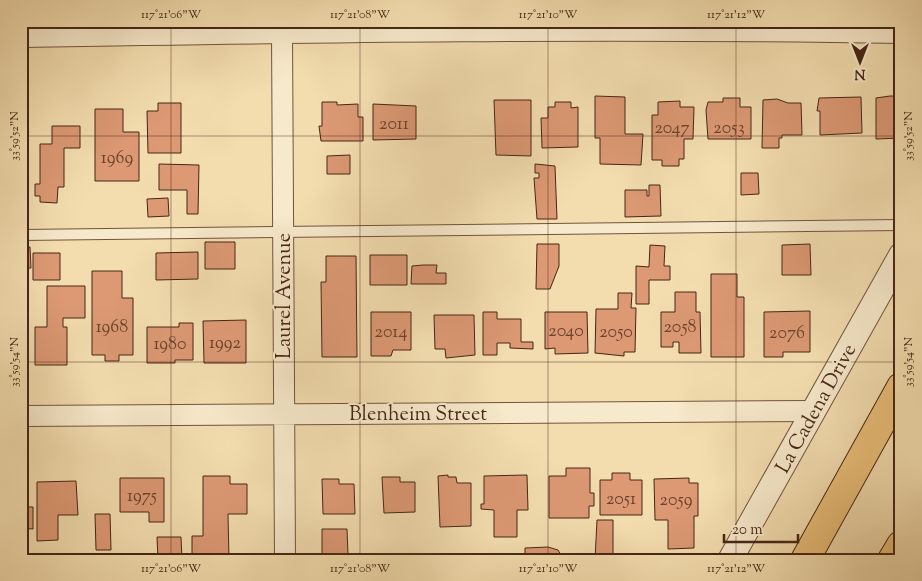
<svg xmlns="http://www.w3.org/2000/svg" width="922" height="581" font-family="'Sorts Mill Goudy',serif">
  <style>
    .building { fill: #dc9974; stroke: #472617 }
    .lines { fill: none; stroke-linecap: round; stroke-linejoin: round }
    .service-casing { stroke: #72543d; stroke-width: 12 }
    .minor-casing { stroke: #72543d; stroke-width: 22 }
    .tertiary-casing { stroke: #72543d; stroke-width: 26 }
    .motorway-casing { stroke: #472617; stroke-width: 30 }
    .service { stroke: #f7e9cb; stroke-width: 10 }
    .minor { stroke: #f7e9cb; stroke-width: 20 }
    .tertiary { stroke: #f7e9cb; stroke-width: 24 }
    .motorway { stroke: #eabe78; stroke-width: 28 }
    .ticks { fill: none; stroke: #472617; stroke-width: 1; stroke-opacity: 0.45 }
    .labels { text-anchor: middle; stroke-width: 4; stroke-linejoin: round; paint-order: stroke }
    .number-label { font-size: 18px; fill: #6c432e }
    .street-label { font-size: 20px; fill: #472617; stroke: #f7e9cb }
    .neatline { fill: none; stroke: #472617; stroke-width: 2 }
    .ticks-label { font-size: 12px; text-anchor: middle; fill: #472617 }
  </style>
  <rect width="100%" height="100%" fill="#f3ddaf"/>
  <filter id="stains"><feTurbulence type="fractalNoise" baseFrequency=".004" numOctaves="4"/><feColorMatrix values="0 0 0 0 .2 0 0 0 0 .09 0 0 0 0 .02 0 0 0 .5 -.17"/></filter>
  <radialGradient id="worn" r=".72"><stop offset=".6" stop-color="#630" stop-opacity="0"/><stop offset="1" stop-color="#630" stop-opacity=".3"/></radialGradient>
  <path class="building" d="M595,96l30,1v37h18l-2,31 -41,-1v-26h-5z
    M890,96h6v4h5v38l-25,1v-41z
    M861,97l1,36 -42,2v-24h-3l2,-13z
    M723,98h17v9h11v32h-43l-2,-29 2,-8h15z
    M777,99l11,4h13l1,32h-20v3h-3v10h-17l1,-48z
    M494,100h37v56l-35,-1z
    M680,101v6h14l-1,32h-9v20h-5v7h-17v-6h-10v-45h6v-13z
    M322,102h15v3l21,-1v13h5v24h-42l-2,-15h3z
    M555,102h16v6l7,-1v40l-36,1 -1,-30h7v-11h7z
    M158,103h23v50h-33l-1,-42h11z
    M373,104l43,2v33l-43,1z
    M95,109h28v23h16v49h-44z
    M52,126h28v22h-16v39h-6l-1,16 -17,-1v-6h-5v-12h5v-40h12z
    M350,155v19h-23v-18z
    M159,164l40,1 -1,49h-11v-24h-28z
    M535,164l20,2 2,53h-20l-3,-41h5v-5h-4z
    M741,173h17l1,21 -18,1z
    M649,185h11l1,31 -36,1v-27h22v6h2z
    M168,198l1,18 -21,1 -1,-18z
    M205,242h30v27h-30z
    M537,244h22v22l-9,23h-14z
    M810,244l1,31h-29v-30z
    M650,245l15,1 -1,20h6v14h-21v24h-13v-38l13,1z
    M30,247l1,21h-10v-20z
    M198,252v27l-42,1v-27z
    M33,253h27v27h-27z
    M370,255h37v30h-37z
    M326,256h30l1,101h-35l-1,-75h5z
    M423,265h14l-1,8h10v11h-35l1,-18z
    M92,271h30v27h11v57h-14v6h-14v-6h-13z
    M711,274h26v23h7v60h-33z
    M47,286h38v32h-22v9h4v38h-32v-38h12z
    M675,292h21v20h4l1,41h-22v-11h-6v5h-12v-35h14z
    M618,293h14l-1,15h5l-1,44h-11v4l-29,-3 1,-44h22z
    M810,311v41h-27v5h-19v-45z
    M371,312h40v38h-18l-2,6h-20z
    M483,312h14v7h24v23h12v7l-23,-1v-5h-13v12h-14z
    M545,312h42l1,41 -33,1v-6l-10,1z
    M434,315h40l1,40 -29,3 -1,-9h-10z
    M246,320v43h-42l-1,-42z
    M179,323h14v37h-18v3h-28v-36h32z
    M566,468h24v25h4v13h-5v12h-40v-42h17z
    M612,473h18v7h12v35h-42v-35h12z
    M448,475v2h8l1,6h14v43l-31,1 -2,-51z
    M527,475l1,35h-11v27h-23v-27l-13,-1v-5h3v-28z
    M203,476h27v8h17v30h-19l1,46h-37v-24h11z
    M382,477h18v5h15v30l-31,1z
    M120,478h44v44h-15v-10h-29z
    M689,478v5h9v33h-4v32l-26,1v-29h-13l-1,-41z
    M322,479h17v5h15l1,30h-32z
    M76,481l2,34h-20v25l-21,1v-59z
    M21,485l1,22h11v22l-12,-1z
    M95,514h15l1,36h-15z
    M597,520h16v40h-18z
    M322,529h25l1,26 -26,1z
    M157,537h24l1,23h-24z
    M548,547l10,3 6,10h-39v-12z"/>
  <g class="lines">
    <defs>
      <path id="service" d="M21,235l880,-10"/>
      <path id="minor" d="M282,33l3,527
        M21,37c293,-5 587,-9 880,-4
        M21,416l793,-5"/>
      <path id="tertiary" d="M730,560l171,-305"/>
      <path id="motorway" d="M805,560l96,-173
        M892,560l9,-15"/>
    </defs>
    <use href="#service" class="service-casing"/>
    <use href="#minor" class="minor-casing"/>
    <use href="#tertiary" class="tertiary-casing"/>
    <use href="#motorway" class="motorway-casing"/>
    <use href="#service" class="service"/>
    <use href="#minor" class="minor"/>
    <use href="#tertiary" class="tertiary"/>
    <use href="#motorway" class="motorway"/>
  </g>
  <path class="ticks" d="M171,21v539M360,21v539M548,21v539M736,21v539M21,136h880M21,362h880"/>
  <g class="labels">
    <g class="number-label">
      <text x="394" y="129">2011</text>
      <text x="672" y="133">2047</text>
      <text x="729" y="133">2053</text>
      <text x="117" y="163">1969</text>
      <text x="112" y="332">1968</text>
      <text x="680" y="332">2058</text>
      <text x="566" y="336">2040</text>
      <text x="391" y="337">2014</text>
      <text x="616" y="337">2050</text>
      <text x="787" y="338">2076</text>
      <text x="225" y="348">1992</text>
      <text x="170" y="349">1980</text>
      <text x="142" y="501">1975</text>
      <text x="621" y="504">2051</text>
      <text x="676" y="505">2059</text>
    </g>
    <g class="street-label">
      <text transform="translate(283 296) rotate(-90)" y="7">Laurel Avenue</text>
      <text transform="translate(815 408) rotate(-61)" y="7">La Cadena Drive</text>
      <text x="418" y="420">Blenheim Street</text>
    </g>
  </g>
  <rect width="922" height="581" fill="none" stroke="#f3ddaf" stroke-width="55"/>
  <g transform="translate(860 62) rotate(180)" stroke="#f7e9cb" stroke-width="4" paint-order="stroke">
  <path d="M0-4L9 19L0 12L-9 19Z" fill="#472617"/>
  <text y="-8" font-size="14" font-weight="bold" text-anchor="middle" fill="#472617">N</text>
  </g>
  <path d="M724 534v8h74v-8" fill="none" stroke="#472617" stroke-width="2.5"/>
  <text x="732" y="534" font-size="15" fill="#472617" stroke="#f7e9cb" stroke-width="4" paint-order="stroke">20 m</text>
  <rect x="28" y="28" width="866" height="526" class="neatline"/>
  <g class="ticks-label">
    <text x="171" y="18">117°21'06"W</text>
    <text x="360" y="18">117°21'08"W</text>
    <text x="548" y="18">117°21'10"W</text>
    <text x="736" y="18">117°21'12"W</text>
    <text transform="translate(908 136) rotate(-90)" y="4">33°59'52"N</text>
    <text transform="translate(14 136) rotate(-90)" y="4">33°59'52"N</text>
    <text transform="translate(908 362) rotate(-90)" y="4">33°59'54"N</text>
    <text transform="translate(14 362) rotate(-90)" y="4">33°59'54"N</text>
    <text x="171" y="572">117°21'06"W</text>
    <text x="360" y="572">117°21'08"W</text>
    <text x="548" y="572">117°21'10"W</text>
    <text x="736" y="572">117°21'12"W</text>
  </g>
  <rect width="100%" height="100%" filter="url(#stains)"/>
  <rect width="100%" height="100%" fill="url(#worn)"/>
</svg>
